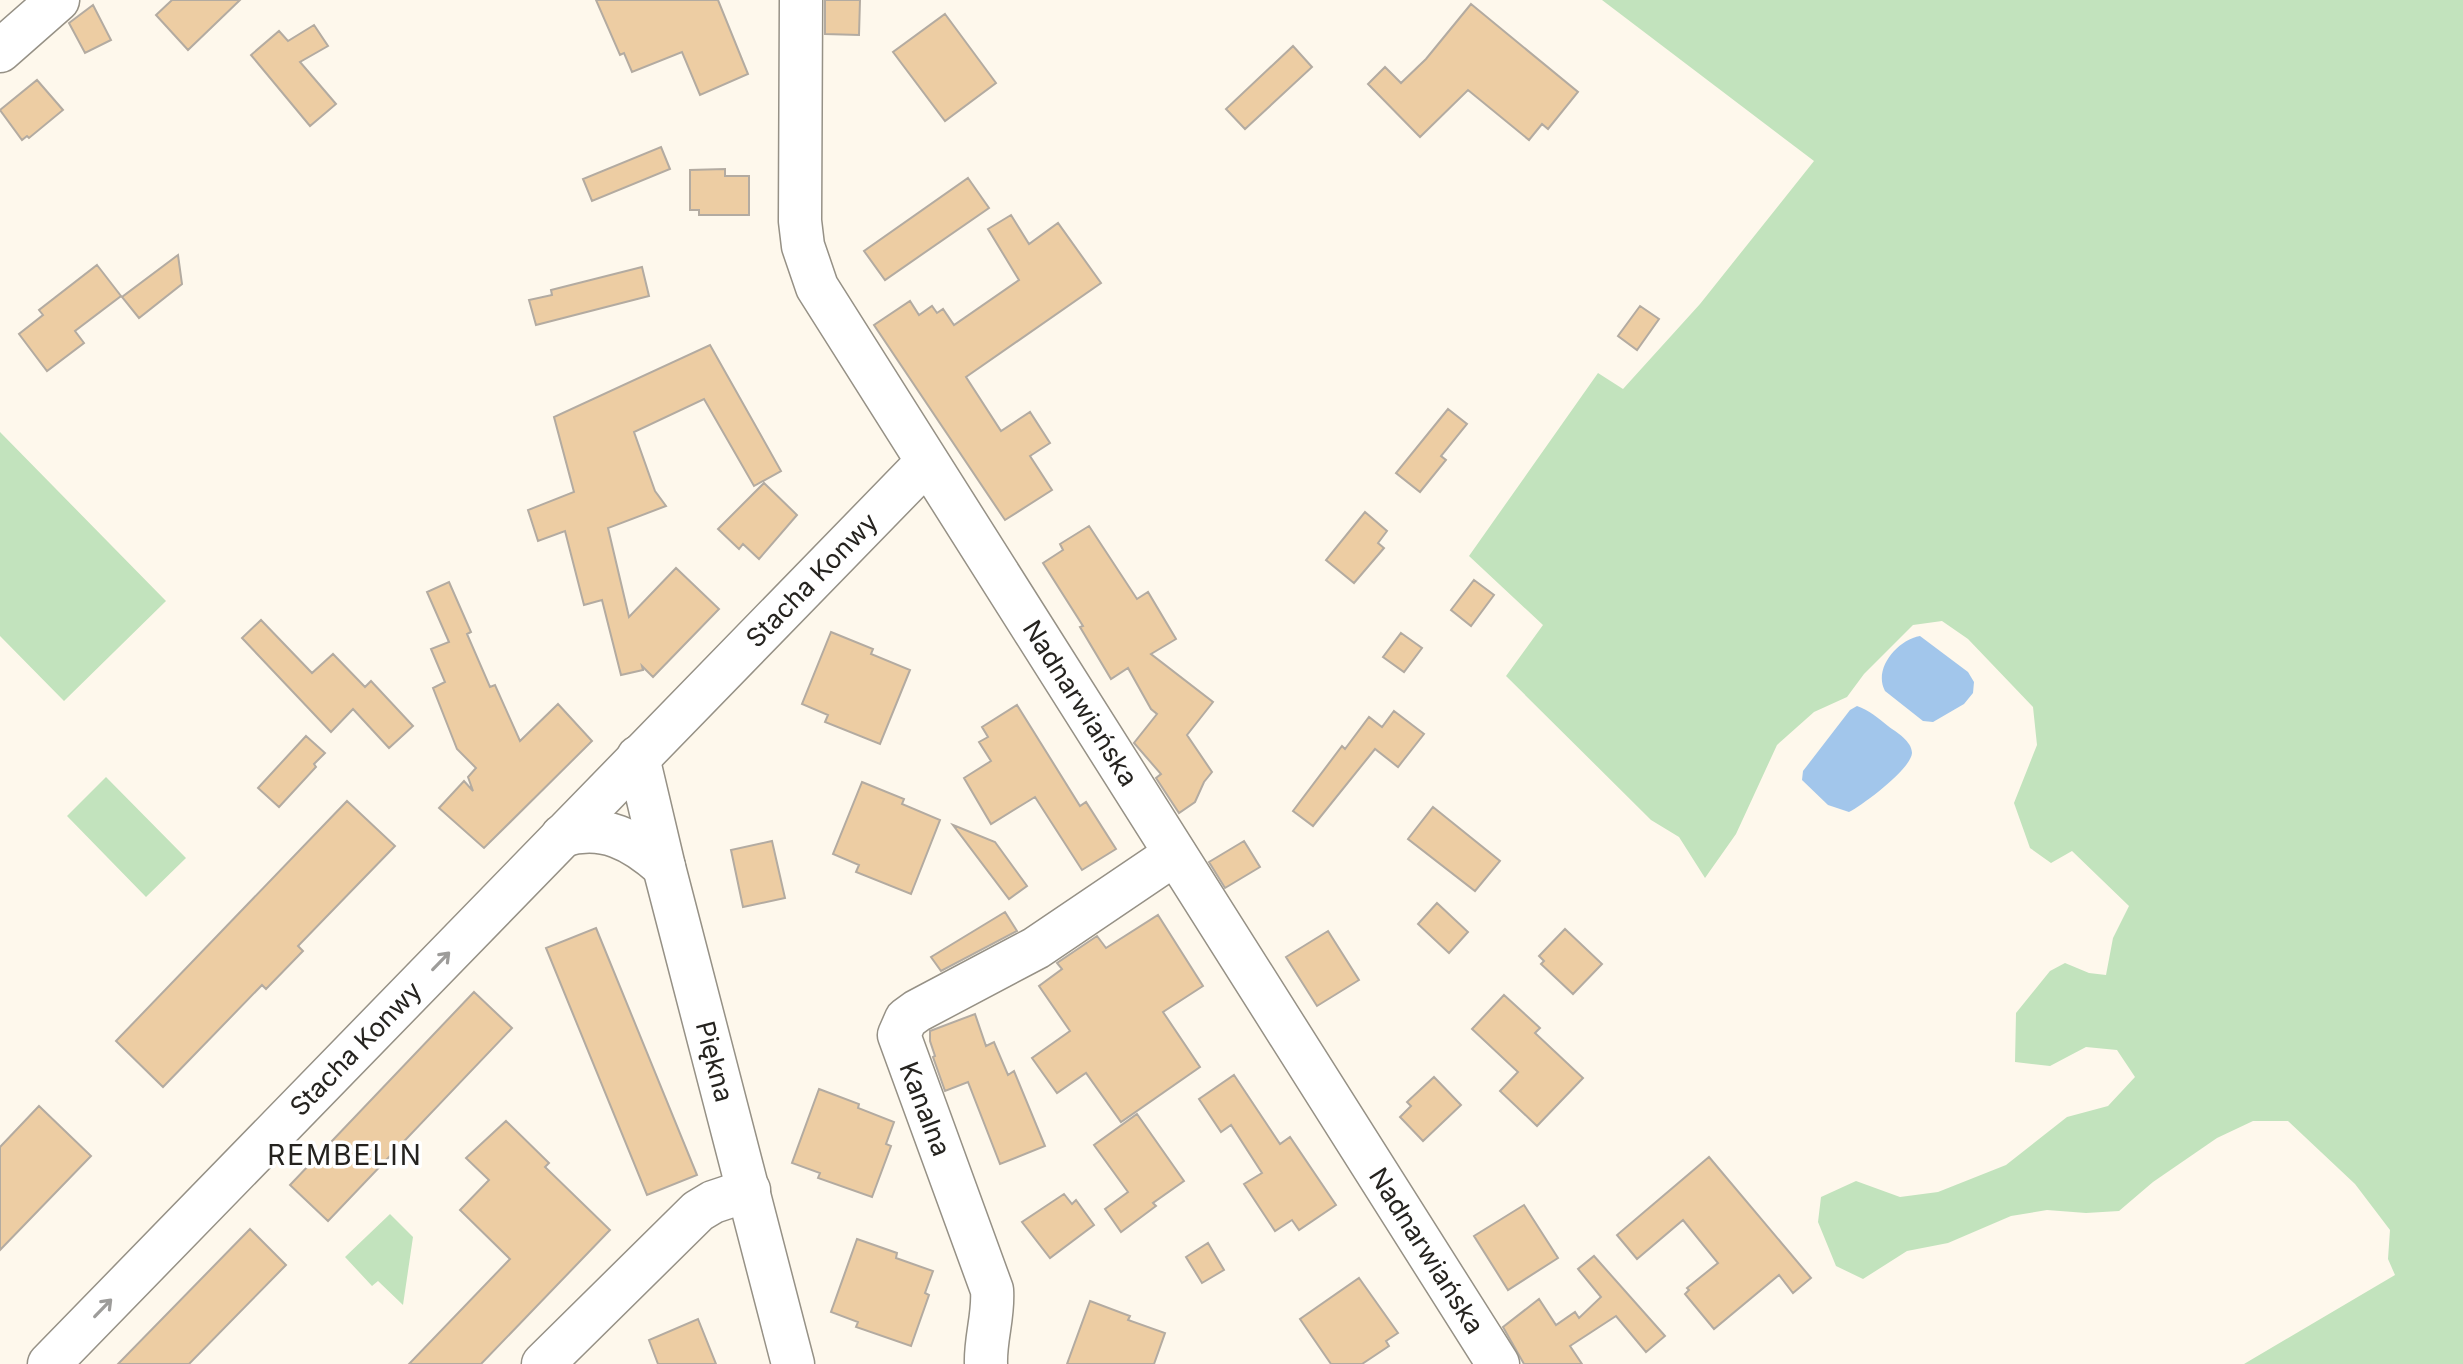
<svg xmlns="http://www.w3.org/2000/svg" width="2463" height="1364" font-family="Inter,sans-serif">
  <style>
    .green { fill: #c2e3bd }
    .water { fill: #a2c6eb }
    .building { fill: #edcda3; stroke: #b3aba1; stroke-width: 2 }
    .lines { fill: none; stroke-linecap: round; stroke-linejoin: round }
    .minor-casing { stroke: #969186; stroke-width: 45 }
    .minor { stroke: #fff; stroke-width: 42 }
    .oneway { stroke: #9d9c9a }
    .labels { text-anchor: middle; stroke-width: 7; stroke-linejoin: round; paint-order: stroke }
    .street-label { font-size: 26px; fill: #25231f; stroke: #fff }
    .neighbourhood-label { font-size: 28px; letter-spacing: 2px; fill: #25231f; stroke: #fff }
  </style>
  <rect width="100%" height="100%" fill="#fef8ec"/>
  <path class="green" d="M1602,0h861v1364h-219l151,-89 -7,-16 2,-29 -35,-46 -67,-63h-35l-36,17 -64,44 -34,29 -33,2 -39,-3 -36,6 -63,27 -41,8 -44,28 -27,-13 -18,-44 3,-25 35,-16 44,16 38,-5 68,-27 61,-48 41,-11 27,-29 -18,-27 -31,-3 -36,19 -35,-4 1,-49 34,-42 15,-8 24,10 17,2 7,-37 16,-32 -57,-55 -21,12 -21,-15 -16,-45 23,-58 -4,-38 -65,-68 -26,-18 -29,4 -49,49 -17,23 -33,15 -37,33 -41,89 -31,44 -26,-41 -28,-17 -145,-144 37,-51 -74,-69 129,-183 25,16 77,-85 114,-143z
    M0,432l166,169 -102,100 -64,-65z
    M106,777l80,81 -40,39 -79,-81z
    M390,1214l23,23 -10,68 -25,-24 -6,5 -27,-29z"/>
  <path class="water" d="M1920,636l48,36 6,10 -1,11 -9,11 -31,18 -10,-1 -38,-30c-12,-22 12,-51 35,-55z
    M1857,706c12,4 21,12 31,20 8,6 24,15 24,27 -1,16 -49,52 -63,59l-21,-7 -26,-25 1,-9 47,-61z"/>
  <path class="building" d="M172,0h68l-52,50 -32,-35z
    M596,0h122l30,74 -48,21 -18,-43 -50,20 -8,-19 -4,2z
    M825,0h35l-1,35 -34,-1z
    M1471,4l107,88 -30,37 -6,-5 -13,16 -61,-50 -48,47 -52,-53 17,-17 16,16 25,-24z
    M93,5l18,35 -26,13 -16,-30z
    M945,14l51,69 -51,38 -52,-69z
    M314,25l14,21 -28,16 36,42 -26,22 -59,-71 28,-24 9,10z
    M1293,46l19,21 -67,62 -19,-20z
    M37,80l26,30 -34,28 -2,-2 -5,4 -22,-30z
    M661,147l9,22 -78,32 -9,-22z
    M725,169v7h24v39h-50v-5h-9v-40z
    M968,178l21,30 -104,72 -21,-29z
    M1011,215l18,29 29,-21 43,60 -135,94 35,54 29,-19 20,31 -20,13 22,34 -47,30 -131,-195 36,-24 9,14 13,-9 5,7 6,-4 11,16 65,-45 -31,-51z
    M178,255l4,29 -43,34 -17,-21z
    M97,265l24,31 -46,35 9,12 -37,28 -28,-37 24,-19 -4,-5z
    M642,267l7,29 -113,29 -7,-25 23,-5 -1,-5z
    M1640,306l19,13 -22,31 -19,-14z
    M710,345l71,126 -27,15 -50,-87 -70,33 21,59 11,15 -58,22 21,89 47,-49 43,41 -66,68 -11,-11 1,4 -22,5 -19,-75 -18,5 -19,-74 -27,10 -10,-31 46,-18 -20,-75z
    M1448,409l19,15 -26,32 5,4 -26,32 -24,-19z
    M764,483l33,32 -38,44 -16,-15 -4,5 -21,-20z
    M1365,512l22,19 -9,12 6,5 -30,35 -28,-23z
    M1089,526l48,73 11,-7 28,47 -25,15 62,48 -26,33 25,37 -8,10 -9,20 -16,11 -23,-35 5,-4 -27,-31 23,-29 -6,-5 -23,-41 -17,11 -31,-52 3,-1 -40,-63 20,-13 -3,-6z
    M1474,580l20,15 -23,31 -20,-16z
    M449,582l22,50 -4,2 23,53 5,-2 25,56 38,-37 34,37 -108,107 -45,-40 25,-27 9,10 -5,-14 8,-9 -19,-19 -24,-61 12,-6 -14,-33 18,-7 -22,-50z
    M261,620l51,53 21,-19 32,33 6,-6 42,45 -24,22 -36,-39 -22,23 -89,-94z
    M831,632l42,17 -2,5 39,16 -30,74 -55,-22 3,-7 -26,-11z
    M1401,633l21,15 -18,24 -21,-15z
    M1017,705l63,101 6,-4 30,47 -34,21 -47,-73 -44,27 -27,-46 27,-17 -12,-19 9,-5 -6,-10z
    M1394,711l30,23 -26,33 -23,-18 -62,77 -20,-15 49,-65 3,3 24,-32 13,10z
    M306,736l19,17 -11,11 2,3 -37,40 -21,-19z
    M862,782l42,17 -2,5 38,16 -29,74 -55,-22 3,-7 -26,-11z
    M347,801l48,45 -97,100 5,5 -37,38 -4,-4 -99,102 -47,-46z
    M1433,807l67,54 -25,30 -67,-52z
    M953,825l42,17 32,44 -18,13z
    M772,841l13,57 -42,9 -12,-57z
    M1244,841l16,26 -35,21 -16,-26z
    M1437,903l31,29 -19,21 -31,-29z
    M1005,912l12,19 -76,40 -10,-14z
    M1158,915l45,71 -40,26 37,55 -79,55 -35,-49 -29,20 -25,-35 38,-27 -31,-45 23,-17 -5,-6 40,-27 9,12z
    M596,928l101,247 -50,20 -101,-247z
    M1565,929l37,35 -29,30 -32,-30 3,-3 -5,-5z
    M1328,931l31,49 -42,26 -31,-49z
    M474,992l38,36 -184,193 -38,-36z
    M1504,995l36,33 -5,5 48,45 -46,48 -37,-35 18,-19 -46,-43z
    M975,1014l11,32 8,-4 14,33 6,-4 31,75 -45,18 -32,-82 -23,9 -12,-34 2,-1 -5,-15v-10z
    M1234,1075l46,69 10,-7 46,68 -37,25 -7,-10 -17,11 -31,-47 18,-11 -31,-48 -10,7 -22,-33z
    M1434,1077l27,28 -38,36 -23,-24 11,-11 -4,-4z
    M819,1089l40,15 -1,4 36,14 -8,22 5,2 -19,51 -54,-19 2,-5 -28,-10z
    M39,1106l52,50 -91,94v-103z
    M1137,1114l47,67 -31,22 3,3 -35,26 -16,-23 23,-17 -34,-47z
    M506,1121l43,42 -4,4 65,63 -129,134h-72l101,-105 -50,-49 29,-30 -23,-22z
    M1709,1157l102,121 -18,15 -14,-18 -65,54 -29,-35 4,-4 -2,-2 31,-25 -35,-43 -46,39 -20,-24z
    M1064,1194l8,10 4,-4 18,25 -44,33 -28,-36z
    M1524,1205l34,53 -50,32 -34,-54z
    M250,1229l36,36 -97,99h-71z
    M857,1239l40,14 -1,5 37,13 -8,22 4,2 -18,51 -55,-19 2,-5 -27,-10z
    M1208,1243l16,27 -22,13 -16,-26z
    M1594,1256l71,80 -19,16 -30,-36 -46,30 12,18h-58l-21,-37 36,-28 17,26 19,-13 4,6 22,-21 -23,-28z
    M1359,1278l39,55 -12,8 3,5 -27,18h-31l-31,-45z
    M1090,1301l40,15 -2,4 37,13 -11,31h-87z
    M698,1319l18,45h-58l-9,-24z"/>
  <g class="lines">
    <defs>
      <g id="minor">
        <path id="s1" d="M801,0l-1,221 3,25 14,41 681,1077"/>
        <path d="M0,51l58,-51"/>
        <path id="s2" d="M638,757l26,110 129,497"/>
        <path d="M562,836c41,-13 72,4 102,31"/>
        <path id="s3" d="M49,1364l878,-902"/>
        <path d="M543,1364l155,-153 15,-9 36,-12"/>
        <path d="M986,1364c-1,-25 8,-49 6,-74l-93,-255 7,-16 11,-8 119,-63 139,-94"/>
      </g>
    </defs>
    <use href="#minor" class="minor-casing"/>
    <use href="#minor" class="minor"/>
  </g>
  <defs><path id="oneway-shaft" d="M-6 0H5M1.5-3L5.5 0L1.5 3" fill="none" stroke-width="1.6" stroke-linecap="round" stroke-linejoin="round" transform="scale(2)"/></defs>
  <g class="oneway">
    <use href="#oneway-shaft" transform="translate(441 961) rotate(-46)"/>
    <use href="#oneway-shaft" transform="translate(103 1308) rotate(-46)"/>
  </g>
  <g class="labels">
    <g class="street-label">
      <text dy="9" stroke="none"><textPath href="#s3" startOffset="1094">Stacha Konwy</textPath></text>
      <text dy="9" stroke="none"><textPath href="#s1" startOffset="782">Nadnarwiańska</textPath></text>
      <text dy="9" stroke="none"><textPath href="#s3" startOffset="440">Stacha Konwy</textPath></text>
      <text dy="9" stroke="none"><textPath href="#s2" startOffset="314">Piękna</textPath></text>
      <text transform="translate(925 1109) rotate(69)" y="9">Kanalna</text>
      <text dy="9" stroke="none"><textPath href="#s1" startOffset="1430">Nadnarwiańska</textPath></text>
    </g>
    <g class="neighbourhood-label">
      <text x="345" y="1165">REMBELIN</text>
    </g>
  </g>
</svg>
